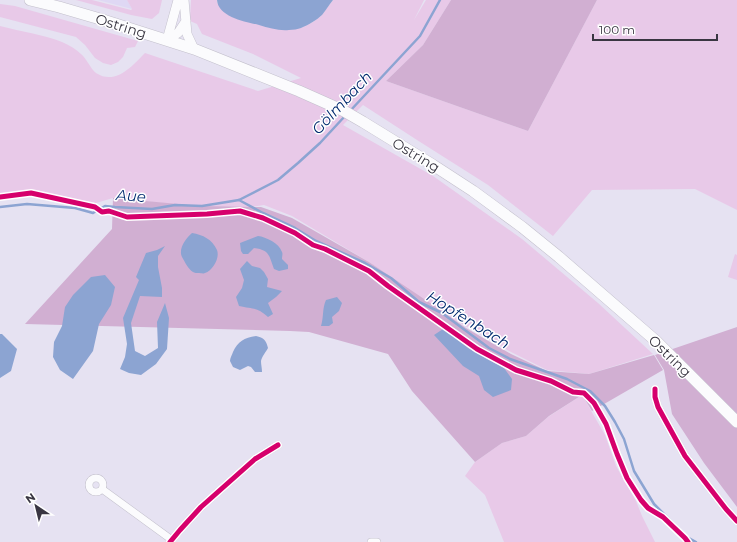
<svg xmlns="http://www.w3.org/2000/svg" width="737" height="542" font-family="Montserrat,sans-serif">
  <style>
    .built { fill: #dfd8f4 }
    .green { fill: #e8c9e8 }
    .forest { fill: #d1afd2 }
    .water { fill: #8ca4d2 }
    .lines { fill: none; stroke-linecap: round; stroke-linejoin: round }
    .stream { stroke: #8ca4d2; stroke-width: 2.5 }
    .minor-casing { stroke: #c3c0cc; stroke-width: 8 }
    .tertiary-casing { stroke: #c3c0cc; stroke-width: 10 }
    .primary-casing { stroke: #c3c0cc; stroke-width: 12 }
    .minor { stroke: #fbfbfd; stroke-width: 7 }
    .tertiary { stroke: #fbfbfd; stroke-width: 9 }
    .primary { stroke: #fbfbfd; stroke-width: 11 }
    .cycleway-casing { stroke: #fff; stroke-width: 8 }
    .cycleway { stroke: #d6006c; stroke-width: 5 }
    .labels { text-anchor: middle; stroke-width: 3; stroke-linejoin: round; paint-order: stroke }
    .street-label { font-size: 14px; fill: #393642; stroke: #fff }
    .water-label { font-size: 15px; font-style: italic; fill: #002a6f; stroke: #fff }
  </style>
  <rect width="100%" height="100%" fill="#e6e2f2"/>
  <path class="built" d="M98,0h29l5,9z"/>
  <path class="green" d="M76,0h16l39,10 1,-1 -5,-9h35l-3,13 -7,6 -21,-4z
    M191,0h26v3l43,22 11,3h30l12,-6 8,-6 12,-16h91l-10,20 12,-20h25l-28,45 -37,36 142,50 69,-131h140v210l-42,-21 -103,1 -39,46 -65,-51 -71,-45 -54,-35 -20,20 90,51 89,63 76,64 55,51 -64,20 -42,-4 -36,-18 -70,-40 -72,-50 -77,-46 -28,-11 -14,2h-49l-88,-9 -17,5 -67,-11 -29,3v-169c19,5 45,9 62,16 7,3 14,7 19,12 6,5 9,14 15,19 20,13 37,-8 49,-20l113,38 43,-13 -48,-24 -51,-20 -5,-10 -7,-3v-3z
    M0,4l15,2 123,35 -3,6 -8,1 -4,9 -5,5 -7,3 -8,-2 -8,-5 -10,-13 -9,-8 -76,-20z
    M735,254l2,1v25l-9,-3z
    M582,395l23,40 11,31 20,35 6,15 13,26h-151l-19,-47 -20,-19 10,-14 27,-19 24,-7 22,-19z"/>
  <path class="forest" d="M451,0h146l-69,131 -142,-50 37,-36z
    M113,198l87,8 61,1 31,11 77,44 73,49 24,17 45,26 36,17 42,3 65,-19 9,15 -71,41 -10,-16 -33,21 -23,20 -24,7 -27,19 -63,-71 -24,-37 -79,-22 -19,-1 -265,-7 87,-95z
    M737,327v180l-33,-44 -32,-49 -8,-44 -9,-15z"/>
  <path class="water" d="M217,0h116c-4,5 -7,10 -11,15 -5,5 -14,10 -21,13 -3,1 -8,2 -12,2 -10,1 -20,-2 -30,-5 -13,-3 -41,-8 -42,-25z
    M192,233c11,2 20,6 25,17 3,8 -4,20 -12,23 -1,1 -4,0 -6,0 -2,0 -5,0 -6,-1 -5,-3 -8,-10 -11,-15 -4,-8 4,-19 10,-24z
    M258,236c8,1 21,7 24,16 1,2 0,4 0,7l6,6v4l-9,2 -5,-2c-5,-13 -4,-19 -20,-21l-6,6h-5l-2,-3 -1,-8z
    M165,246l-7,10v11l4,21v9l-22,-1 -9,27 4,28 10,5 13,-8 -1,-26 8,-19 4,15 -2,31 -11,15 -15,11 -12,-2 -9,-4 5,-12 2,-13 -4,-26 16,-38 -3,-3 10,-24 11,-3z
    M247,261l5,5 8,2 4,4 4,7 -1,8 15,4 -6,6 -8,6 5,11 -5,3c-11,-10 -16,-8 -29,-11l-3,-9 6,-9 2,-8 -4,-11z
    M105,275l10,12 -4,18 -12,19 -6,27 -20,28 -13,-9 -7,-13 1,-15 8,-16 3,-19 8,-12 18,-18z
    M337,297l5,6 -3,8 -7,6 1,6 -4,3h-8c3,-10 1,-17 5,-26z
    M443,329l10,7 15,12 21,12 15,8 8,11 -1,11 -18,7 -9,-7 -5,-14 -16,-10 -29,-31z
    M0,334h2l15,15 -6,22 -11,7z
    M256,336c8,2 10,4 12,12 -2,4 -6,8 -7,13 0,4 1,7 1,11h-7l-4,-5 -3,-1 -8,4 -7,-3c-1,-2 -2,-4 -3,-6 0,-3 2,-6 3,-9 5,-11 11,-14 23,-16z"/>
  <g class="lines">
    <path class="stream" d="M350,111l70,-75 20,-36
      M239,200l24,13 32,15 21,13 49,22 26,15 28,24 23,11 47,35 21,11 57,20 23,12 15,15 10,16 9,17 10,32 20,33 33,33 9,5
      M0,207l27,-3 48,4 18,5 12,-7 10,1 37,2 23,-4 27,1 37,-6 39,-20 20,-17 22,-20 25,-27"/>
    <defs>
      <path id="minor" d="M655,389v8l3,10 27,49 41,53 11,12
        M89 485a7 7 0 1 1 14 0a7 7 0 1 1-14 0Z
        M102,489l70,51
        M170,542l10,-12 21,-23 54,-48 23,-14
        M371,542h6"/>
      <path id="tertiary" d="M184,0l3,34 7,15
        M167,40l11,-40
        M167,40l11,-7 8,-12"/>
      <path id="primary" d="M30,0l29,7 41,12 94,30 105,42 45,20 19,11 70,43 40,26 49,36 37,30 97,84 81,81"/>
    </defs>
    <use href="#minor" class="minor-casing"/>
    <use href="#tertiary" class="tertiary-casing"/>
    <use href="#primary" class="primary-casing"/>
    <use href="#minor" class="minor"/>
    <use href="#tertiary" class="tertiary"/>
    <use href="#primary" class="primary"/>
    <defs>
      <path id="cycleway" d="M0,197l31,-4 64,14 7,5 7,-1 18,6 80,-3 33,-3 23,7 32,15 18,12 12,4 44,22 19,15 89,63 39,21 35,11 22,11 11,1 10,10 12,21 11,30 10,24 14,22 7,8 15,9 22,21 3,4
        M655,389v8l3,10 27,49 41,53 11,12
        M170,542l10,-12 21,-23 54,-48 23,-14"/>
    </defs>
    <use href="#cycleway" class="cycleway-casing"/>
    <use href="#cycleway" class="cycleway"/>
  </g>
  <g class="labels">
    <g class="street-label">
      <text transform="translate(121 26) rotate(17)" y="5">Ostring</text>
      <text transform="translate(416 155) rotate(31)" y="5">Ostring</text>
      <text transform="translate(670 356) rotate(44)" y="5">Ostring</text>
    </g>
    <g class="water-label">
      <text transform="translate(342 103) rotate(-47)" y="5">Gölmbach</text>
      <text transform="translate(131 196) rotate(4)" y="5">Aue</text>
      <text transform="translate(468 320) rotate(32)" y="5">Hopfenbach</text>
    </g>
  </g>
  <g transform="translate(36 506) rotate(325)" stroke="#ffffff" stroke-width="3" paint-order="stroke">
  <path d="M0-3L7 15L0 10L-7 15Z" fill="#393642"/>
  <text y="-6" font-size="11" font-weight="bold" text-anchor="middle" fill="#393642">N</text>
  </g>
  <path d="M593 34v6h124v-6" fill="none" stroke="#393642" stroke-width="2"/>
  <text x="599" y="34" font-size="12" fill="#393642" stroke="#ffffff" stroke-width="3" paint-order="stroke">100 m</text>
</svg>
